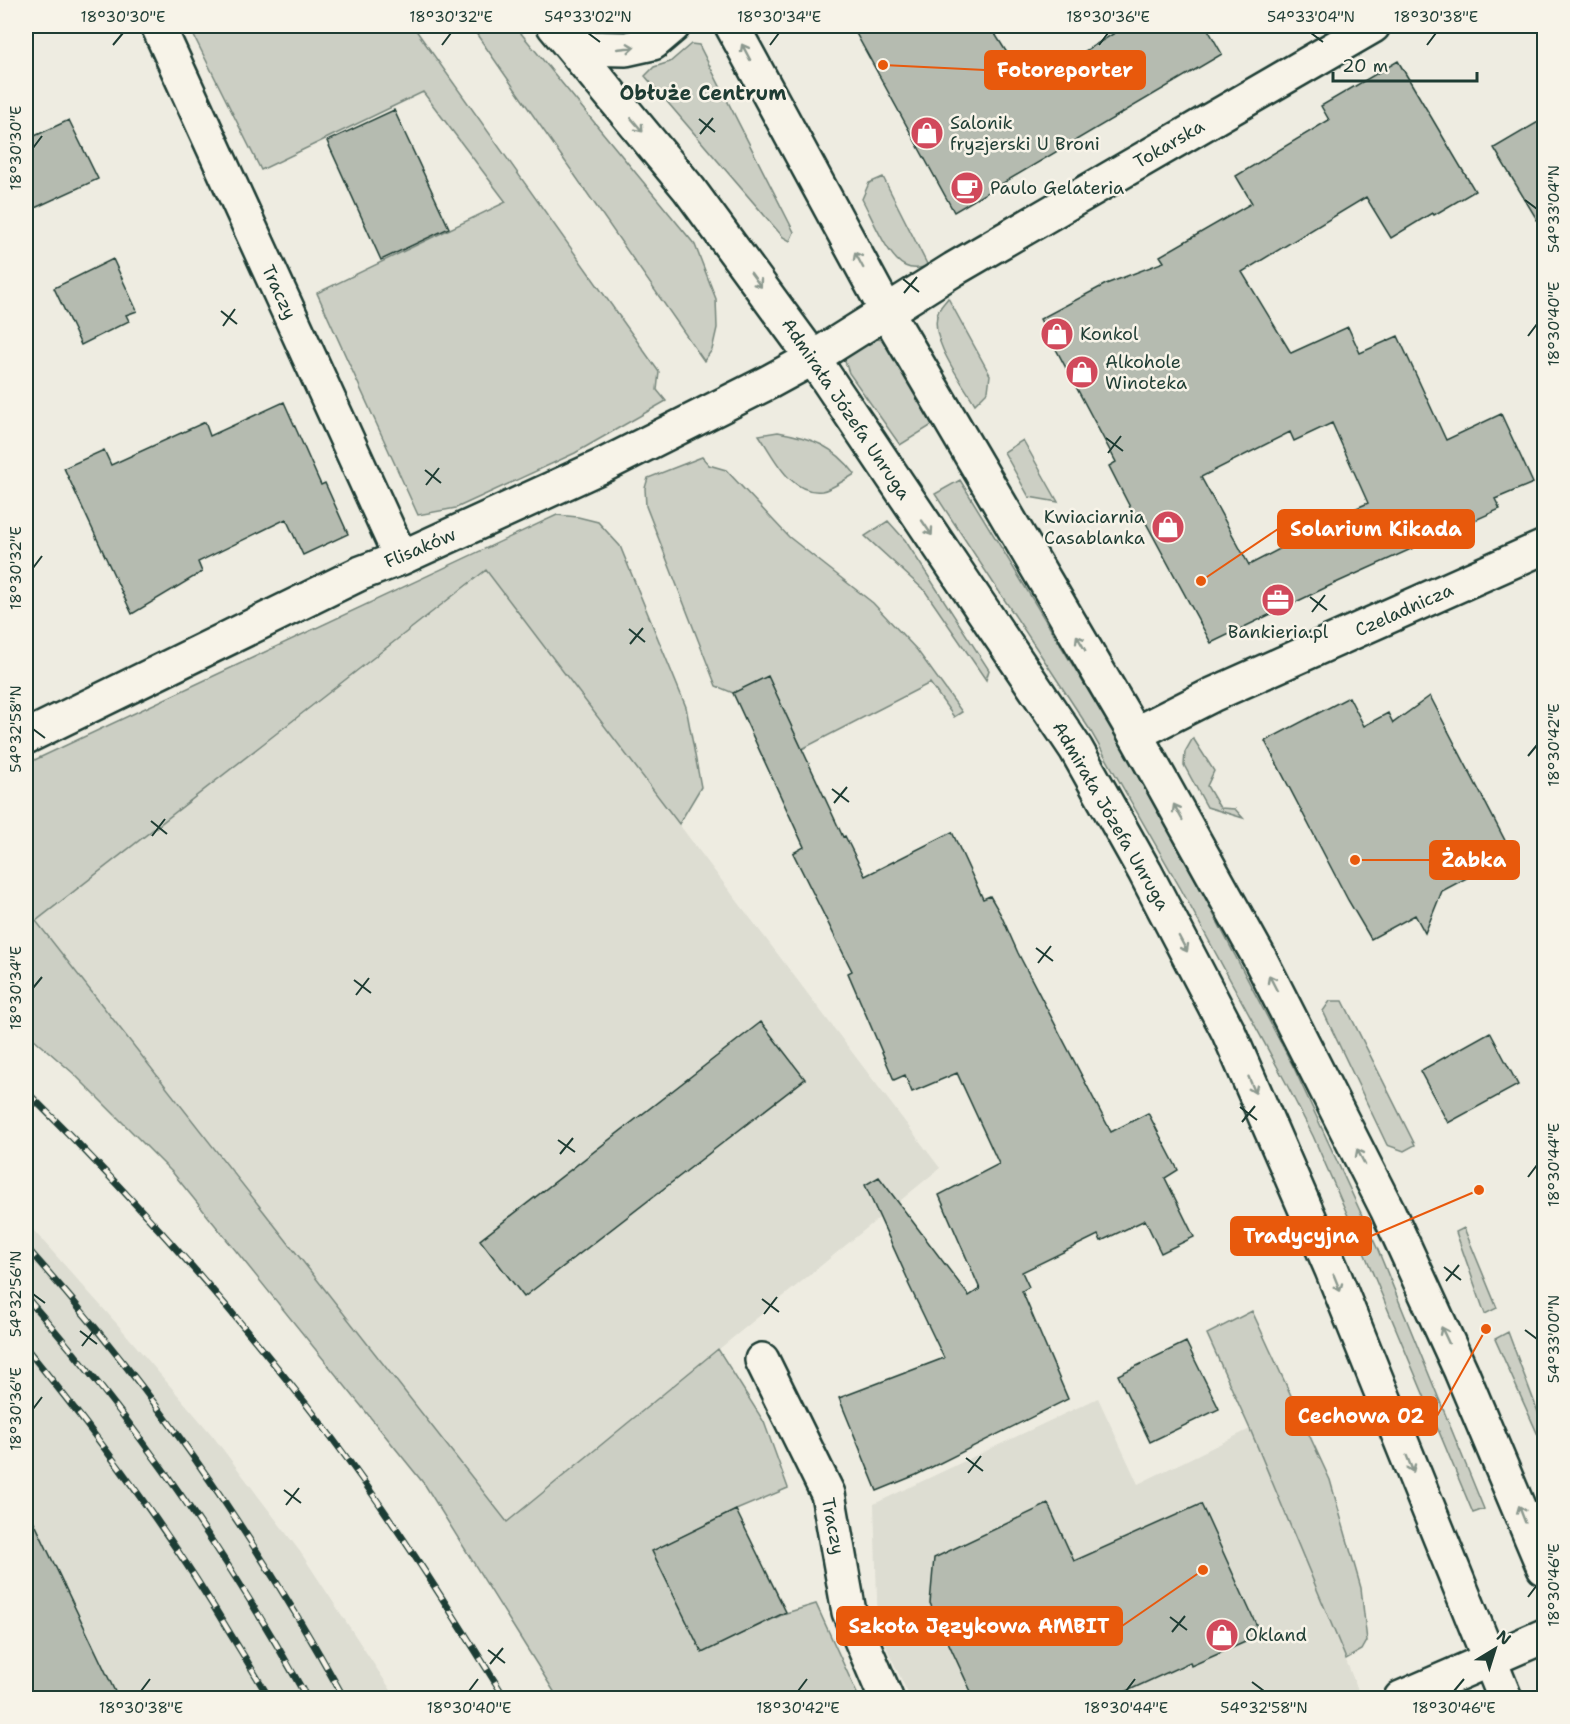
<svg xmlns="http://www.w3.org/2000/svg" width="1570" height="1724" font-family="'Shantell Sans',sans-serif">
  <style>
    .built { fill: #ddddd2 }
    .green { fill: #cccfc4; stroke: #76867c; stroke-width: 1.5 }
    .building { fill: #b5bbb0; stroke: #1f3d34; stroke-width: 1.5; fill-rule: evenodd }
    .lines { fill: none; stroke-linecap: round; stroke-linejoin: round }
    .minor-casing { stroke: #1f3d34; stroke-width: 38 }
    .tertiary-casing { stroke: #1f3d34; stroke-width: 38 }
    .minor { stroke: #f7f3e8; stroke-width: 33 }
    .tertiary { stroke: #f7f3e8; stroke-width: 33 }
    .rail-casing { stroke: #1f3d34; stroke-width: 7 }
    .rail { stroke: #f7f3e8; stroke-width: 4.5; stroke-dasharray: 14; stroke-linecap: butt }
    .oneway { stroke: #8b988e }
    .ticks { fill: none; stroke: #1f3d34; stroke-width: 2 }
    .labels { text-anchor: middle; stroke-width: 5; stroke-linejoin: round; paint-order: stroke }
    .poi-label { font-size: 18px; fill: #1f3d34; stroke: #f7f3e8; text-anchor: start }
    .street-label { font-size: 18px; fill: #1f3d34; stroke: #f7f3e8 }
    .neighbourhood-label { font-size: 20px; font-weight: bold; fill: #1f3d34; stroke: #f7f3e8 }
    .leader { fill: none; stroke: #e8590c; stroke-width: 2 }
    .callout-dot { fill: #e8590c; stroke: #f7f3e8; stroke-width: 2 }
    .callout { fill: #e8590c; stroke: #e8590c; stroke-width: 2 }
    .callout-label { font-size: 20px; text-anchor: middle; font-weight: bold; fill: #fff }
    .neatline { fill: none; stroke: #1f3d34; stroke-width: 2 }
    .ticks-label { font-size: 15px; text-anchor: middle; fill: #1f3d34 }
  </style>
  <rect width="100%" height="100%" fill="#eeece1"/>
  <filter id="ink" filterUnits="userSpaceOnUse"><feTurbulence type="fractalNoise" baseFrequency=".0167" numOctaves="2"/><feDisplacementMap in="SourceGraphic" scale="12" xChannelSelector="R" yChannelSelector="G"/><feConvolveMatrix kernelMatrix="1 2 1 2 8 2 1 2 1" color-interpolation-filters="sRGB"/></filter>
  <g filter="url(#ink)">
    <path class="built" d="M486,570l454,598 -433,355 -471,-602z
      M26,1222l92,103 94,110 89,118 95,145h-370z
      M1098,1398l40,86 112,-55 71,169 40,100h-451l-32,-69 -4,-125z"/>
    <path class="green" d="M189,26h224l246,346 -2,18 9,11 -91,52 -119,55 -38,7 -101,-222 189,-91 -83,-110 -162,78z
      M471,26h44l180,219 21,54 1,29 -5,22 -8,11z
      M691,44l8,1 95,187 -4,9 -7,-4 -138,-161 9,-9 16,-5z
      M883,177l45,89c-7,2 -15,4 -23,0 -18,-9 -33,-49 -43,-67l7,-16z
      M948,298l42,77 -2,16 -13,13c-13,-22 -49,-68 -36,-94 2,-4 6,-8 9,-12z
      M861,337l23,3 48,85 -32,20 -51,-72 -7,-20z
      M778,432c34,6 56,14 77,42 -10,5 -22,15 -33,17 -32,4 -48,-34 -63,-56z
      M1023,440l35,62 -29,-5 -25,-45z
      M702,457l7,8 17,5 63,67 84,66 44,47 45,62 -8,5 -24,-34 -128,66 -34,-72 -35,16 -17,-7 -70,-180 -1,-18 3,-10z
      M960,480l154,253 81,146 99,189 84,182 106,259 -11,4 -107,-256 -53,-121 -28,-55 -103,-190 -92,-161 -155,-236z
      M557,515l21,2 20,5 22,24 66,161 15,80 -22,37 -193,-254 -450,351 471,601 211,-173 46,73 24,66 -52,22 -83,41 49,101 84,-39 30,-9 43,94h-301l-133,-213 -252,-312 -100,-100 -47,-41v-268z
      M888,521l17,19 84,130 -3,10 -61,-89 -60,-55z
      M1193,738l21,33 -7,15 13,22 15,1 8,9 -36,-11 -23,-42 1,-13z
      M1330,1001h13l72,144 -11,6 -17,-6 -64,-134z
      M1464,1228l33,80 -12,6 -29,-82z
      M1252,1311l78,169 31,108 6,53 -5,9 -16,9 -96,-230 -43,-95z
      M1508,1332l36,96v4l-6,3 -43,-96z"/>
    <path class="building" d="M852,26h138l38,60 98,-60h80l16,28 -268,158z
      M1398,61l77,130 -41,24 -2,-2 -41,25 -25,-41 -124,75 49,81 57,-26 12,26 38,-17 48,104 55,-26 32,69 -38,16 5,10 -171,77 -118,57 -71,-131 -6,3 -25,-49 7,-4 -76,-143 66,-35 58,-22 -4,-6 92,-53 -16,-27 93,-56 -8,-14zM1332,423l36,80 -48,21 2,3 -73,38 -48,-88 89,-45 4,9z
      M394,110l55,118 -68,32 -54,-119z
      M1545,118v115l-51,-85z
      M69,120l29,59 -72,33v-72z
      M113,259l24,52 -11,4 3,6 -48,24 -27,-57z
      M284,402l37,83 4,-2 23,51 -45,21 -17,-36 -88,43 4,10 -70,42 -68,-146 40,-18 7,15 94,-43 5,14z
      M768,676l75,161 2,-1 20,40 87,-44 31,67 7,-3 11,19 17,38 93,179 37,-19 30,57 -13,8 29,59 -33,16 -16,-33 -44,21 -3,-6 -76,37 7,15 -7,4 46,108 -152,76 -39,16 -38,-93 105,-40 -36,-75 1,-1 -44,-97 14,-8 90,119 11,-7 -41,-94 60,-31 -42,-91 -45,19 -7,-17 -11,5 -46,-107 4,-2 -59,-118 11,-6 -71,-154z
      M1430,696l82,158 -70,37 -17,42 -10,-18 -44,24 -23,-39 -83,-159 84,-44 15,29 24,-13 5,10z
      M761,1022l44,57 -281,218 -44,-57z
      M1490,1032l28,53 -70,38 -28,-52z
      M1186,1342l33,67 -69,33 -32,-67z
      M1048,1504l26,57 127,-57 60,131 -70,31 -1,-4 -78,36h-138l-44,-95 4,-45z
      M26,1505l92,193h-92z
      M736,1510l50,102 -84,41 -50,-102z"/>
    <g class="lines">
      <defs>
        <path id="minor" d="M158,26l243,532
          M573,48l53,1 27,-6 20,-17
          M1135,734l77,-39 332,-148
          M26,737l335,-164 40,-15 203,-93 165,-83 44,-24 141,-89 419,-243
          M762,1360l66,134 21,118 37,86
          M1401,1698l143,-62"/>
        <path id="tertiary" d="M554,26l135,163 124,169 263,391 69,123 83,159 104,239 173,428
          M732,26l155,286 248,422 124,223 128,252 74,162 83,197"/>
      </defs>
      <use href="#minor" class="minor-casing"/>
      <use href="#tertiary" class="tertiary-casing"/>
      <use href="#minor" class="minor"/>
      <use href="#tertiary" class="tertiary"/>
      <defs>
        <path id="rail" d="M26,1091c108,107 211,221 303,343 64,85 120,174 176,264
          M26,1247c124,138 229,289 318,451
          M26,1297c108,123 202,258 281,401
          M26,1348c75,92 145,186 205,287 13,21 26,42 38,63"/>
      </defs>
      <use href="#rail" class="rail-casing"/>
      <use href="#rail" class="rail"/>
    </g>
    <defs><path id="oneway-shaft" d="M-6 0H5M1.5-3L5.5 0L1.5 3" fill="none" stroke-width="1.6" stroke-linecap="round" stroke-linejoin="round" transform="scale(1.5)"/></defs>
    <g class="oneway">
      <use href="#oneway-shaft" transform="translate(626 48) rotate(-6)"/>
      <use href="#oneway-shaft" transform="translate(746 52) rotate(-118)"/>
      <use href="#oneway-shaft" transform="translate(637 125) rotate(50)"/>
      <use href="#oneway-shaft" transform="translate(859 260) rotate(-118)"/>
      <use href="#oneway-shaft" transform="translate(756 280) rotate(54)"/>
      <use href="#oneway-shaft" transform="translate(927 528) rotate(56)"/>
      <use href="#oneway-shaft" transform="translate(1081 643) rotate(-120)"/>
      <use href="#oneway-shaft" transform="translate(1178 812) rotate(-119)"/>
      <use href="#oneway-shaft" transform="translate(1183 944) rotate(62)"/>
      <use href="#oneway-shaft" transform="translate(1273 983) rotate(-117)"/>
      <use href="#oneway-shaft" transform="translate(1252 1085) rotate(67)"/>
      <use href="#oneway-shaft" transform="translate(1361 1157) rotate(-117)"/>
      <use href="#oneway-shaft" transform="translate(1337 1283) rotate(68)"/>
      <use href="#oneway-shaft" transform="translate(1445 1335) rotate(-115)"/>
      <use href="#oneway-shaft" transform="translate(1410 1464) rotate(68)"/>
      <use href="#oneway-shaft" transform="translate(1522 1514) rotate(-111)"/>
    </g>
  </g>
  <path class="ticks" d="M588,33l12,9M1311,33l12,9M113,45l10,-12M442,45l9,-12M770,45l9,-12M1099,45l9,-12M1427,45l9,-12M699,119l16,13M700,134l13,-16M33,148l9,-12M1525,200l12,9M903,279l16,13M904,293l13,-16M221,311l16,13M223,326l12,-17M1528,336l9,-12M1106,438l17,13M1108,453l13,-17M425,470l16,13M426,485l13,-17M33,568l9,-12M1310,597l17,13M1312,612l13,-17M629,629l16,13M630,644l13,-16M33,729l12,9M1528,756l9,-11M832,789l17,13M834,803l13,-16M151,821l16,13M152,836l13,-17M1036,948l17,13M1038,963l13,-17M354,980l17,13M33,988l9,-11M356,995l13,-17M1240,1107l17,13M1242,1122l13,-16M558,1140l17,12M560,1154l13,-16M1528,1177l9,-12M1444,1267l17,13M1446,1281l13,-16M33,1294l12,9M762,1299l17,13M764,1314l13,-17M1525,1330l12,9M80,1331l17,13M82,1346l13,-17M33,1409l9,-12M966,1458l17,13M968,1473l13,-17M284,1490l17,13M286,1505l13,-17M1528,1597l9,-12M1170,1617l17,13M1172,1632l13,-16M488,1650l17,13M490,1664l13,-16M1252,1682l12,9M141,1691l9,-12M469,1691l9,-12M798,1691l9,-12M1126,1691l9,-12M1454,1691l10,-12"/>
  <defs>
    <symbol id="shop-disc" viewBox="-11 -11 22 22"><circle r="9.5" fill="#d1495b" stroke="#f7f3e8"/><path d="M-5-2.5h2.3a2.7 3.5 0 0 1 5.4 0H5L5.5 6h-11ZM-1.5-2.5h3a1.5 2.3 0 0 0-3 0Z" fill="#fff"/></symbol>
    <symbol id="cafe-disc" viewBox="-11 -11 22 22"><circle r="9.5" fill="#d1495b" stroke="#f7f3e8"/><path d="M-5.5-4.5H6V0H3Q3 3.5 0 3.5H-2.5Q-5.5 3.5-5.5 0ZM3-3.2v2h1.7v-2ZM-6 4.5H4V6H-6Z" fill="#fff"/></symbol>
    <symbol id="office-disc" viewBox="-11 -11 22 22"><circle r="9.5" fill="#d1495b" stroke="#f7f3e8"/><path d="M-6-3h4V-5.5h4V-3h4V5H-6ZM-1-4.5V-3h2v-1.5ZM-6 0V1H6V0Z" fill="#fff"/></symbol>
  </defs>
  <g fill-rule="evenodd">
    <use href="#shop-disc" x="908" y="114" width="38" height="38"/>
    <use href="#cafe-disc" x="948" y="169" width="38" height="38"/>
    <use href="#shop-disc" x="1038" y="315" width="38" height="38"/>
    <use href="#shop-disc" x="1063" y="353" width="38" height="38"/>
    <use href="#shop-disc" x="1149" y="508" width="38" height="38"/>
    <use href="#office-disc" x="1259" y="581" width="38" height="38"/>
    <use href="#shop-disc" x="1203" y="1616" width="38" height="38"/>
  </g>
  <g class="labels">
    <g class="poi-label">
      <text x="950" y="129">Salonik<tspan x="950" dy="21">fryzjerski U Broni</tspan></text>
      <text x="990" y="194">Paulo Gelateria</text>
      <text x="1080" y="340">Konkol</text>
      <text x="1105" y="368">Alkohole<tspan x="1105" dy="21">Winoteka</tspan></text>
      <text x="1145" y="523" text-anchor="end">Kwiaciarnia<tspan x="1145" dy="21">Casablanka</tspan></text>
      <text x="1278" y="638" text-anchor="middle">Bankieria.pl</text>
      <text x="1245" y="1641">Okland</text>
    </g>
    <g class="street-label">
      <text transform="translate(1169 144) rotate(-30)" y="6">Tokarska</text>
      <text transform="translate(279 292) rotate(65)" y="6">Traczy</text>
      <text transform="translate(846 409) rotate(56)" y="6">Admirała Józefa Unruga</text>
      <text transform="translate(420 548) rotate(-23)" y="6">Flisaków</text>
      <text transform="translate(1404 610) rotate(-24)" y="6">Czeladnicza</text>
      <text transform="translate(1111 816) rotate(60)" y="6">Admirała Józefa Unruga</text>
      <text transform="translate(833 1526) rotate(79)" y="6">Traczy</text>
    </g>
    <g class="neighbourhood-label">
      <text x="703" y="100">Obłuże Centrum</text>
    </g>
  </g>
  <path class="leader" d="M883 65L985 70M1201 581L1278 529M1355 860L1430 860M1479 1190L1371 1236M1486 1329L1437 1416M1203 1570L1122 1626"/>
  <g class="callout-dot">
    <circle cx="883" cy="65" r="6"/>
    <circle cx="1201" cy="581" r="6"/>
    <circle cx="1355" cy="860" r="6"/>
    <circle cx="1479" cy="1190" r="6"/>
    <circle cx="1486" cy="1329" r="6"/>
    <circle cx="1203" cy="1570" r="6"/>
  </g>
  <g class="callout">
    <rect x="985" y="51" width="160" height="38" rx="6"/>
    <rect x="1278" y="510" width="196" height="38" rx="6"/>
    <rect x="1430" y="841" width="89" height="38" rx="6"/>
    <rect x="1231" y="1217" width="140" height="38" rx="6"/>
    <rect x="1286" y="1397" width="151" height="38" rx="6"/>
    <rect x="837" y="1607" width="285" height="38" rx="6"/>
  </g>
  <g class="callout-label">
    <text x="1065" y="77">Fotoreporter</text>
    <text x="1376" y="536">Solarium Kikada</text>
    <text x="1474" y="867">Żabka</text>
    <text x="1301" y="1243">Tradycyjna</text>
    <text x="1361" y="1423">Cechowa 02</text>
    <text x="979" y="1633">Szkoła Językowa AMBIT</text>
  </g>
  <rect width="1570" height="1724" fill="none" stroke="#f7f3e8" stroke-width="66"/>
  <g transform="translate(1495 1649) rotate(38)" stroke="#f7f3e8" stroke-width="4.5" paint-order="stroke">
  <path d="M0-4.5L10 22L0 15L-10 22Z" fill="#1f3d34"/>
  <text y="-9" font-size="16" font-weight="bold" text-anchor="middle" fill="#1f3d34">N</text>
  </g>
  <path d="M1333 72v9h144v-9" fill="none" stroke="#1f3d34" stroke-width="3"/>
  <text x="1342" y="72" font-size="18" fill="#1f3d34" stroke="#f7f3e8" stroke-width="4.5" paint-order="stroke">20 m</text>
  <rect x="33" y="33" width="1504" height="1658" class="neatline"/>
  <g class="ticks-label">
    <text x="123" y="22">18°30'30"E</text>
    <text x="451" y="22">18°30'32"E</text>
    <text x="588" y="22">54°33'02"N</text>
    <text x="779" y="22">18°30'34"E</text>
    <text x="1108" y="22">18°30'36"E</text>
    <text x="1311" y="22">54°33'04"N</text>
    <text x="1436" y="22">18°30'38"E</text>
    <text transform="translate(16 148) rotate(-90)" y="5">18°30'30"E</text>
    <text transform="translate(1554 209) rotate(-90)" y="5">54°33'04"N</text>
    <text transform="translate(1554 324) rotate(-90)" y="5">18°30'40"E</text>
    <text transform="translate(16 568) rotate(-90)" y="5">18°30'32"E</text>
    <text transform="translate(16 729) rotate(-90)" y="5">54°32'58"N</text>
    <text transform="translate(1554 745) rotate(-90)" y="5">18°30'42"E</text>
    <text transform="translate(16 988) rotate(-90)" y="5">18°30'34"E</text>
    <text transform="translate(1554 1165) rotate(-90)" y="5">18°30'44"E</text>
    <text transform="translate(16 1294) rotate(-90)" y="5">54°32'56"N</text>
    <text transform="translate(1554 1339) rotate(-90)" y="5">54°33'00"N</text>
    <text transform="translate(16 1409) rotate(-90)" y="5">18°30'36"E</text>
    <text transform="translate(1554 1585) rotate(-90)" y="5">18°30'46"E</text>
    <text x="141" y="1713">18°30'38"E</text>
    <text x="469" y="1713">18°30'40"E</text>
    <text x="798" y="1713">18°30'42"E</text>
    <text x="1126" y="1713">18°30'44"E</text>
    <text x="1264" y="1713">54°32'58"N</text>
    <text x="1454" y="1713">18°30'46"E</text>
  </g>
</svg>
